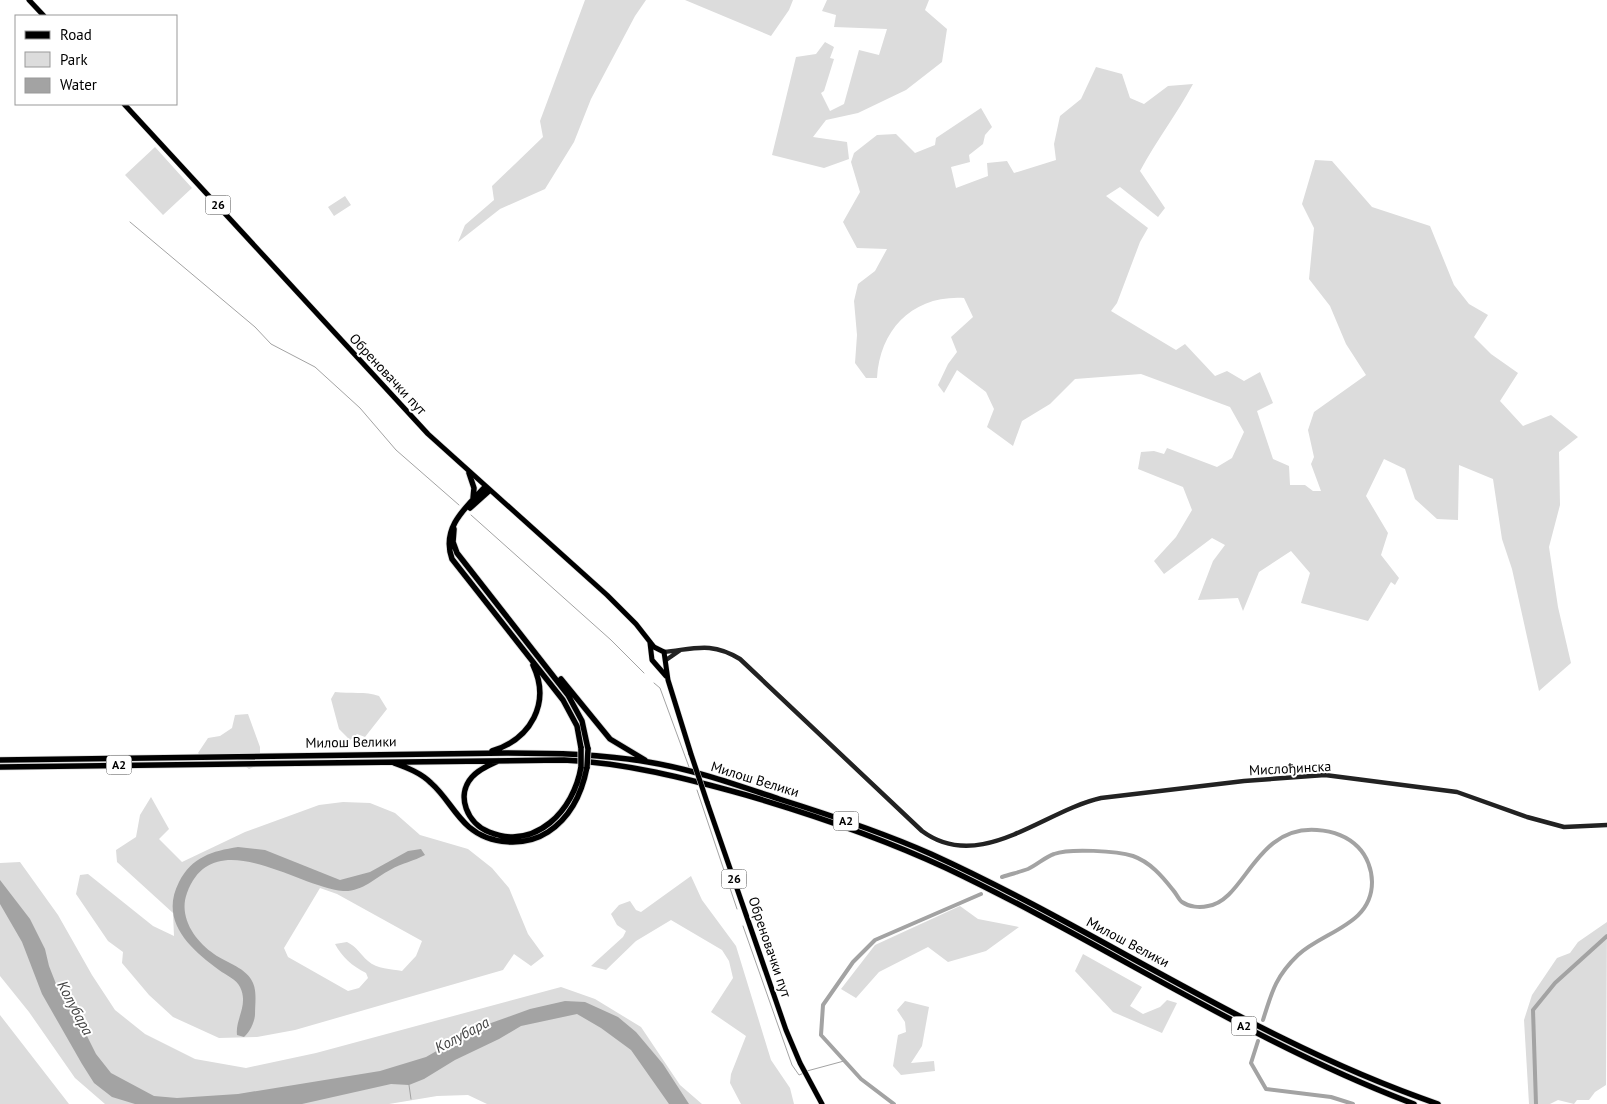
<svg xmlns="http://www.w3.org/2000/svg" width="1607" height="1104" font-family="'PT Sans',sans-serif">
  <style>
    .green { fill: #dcdcdc; fill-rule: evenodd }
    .water { fill: #a3a3a3 }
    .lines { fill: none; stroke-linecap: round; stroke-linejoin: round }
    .stream { stroke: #a3a3a3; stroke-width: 1 }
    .canal { stroke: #a3a3a3; stroke-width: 4 }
    .primary-casing { stroke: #dbdbdb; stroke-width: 6 }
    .highway-casing { stroke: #dbdbdb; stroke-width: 7 }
    .secondary { stroke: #222; stroke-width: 4.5 }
    .primary { stroke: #000; stroke-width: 5 }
    .highway { stroke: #000; stroke-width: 5.5 }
    .primary-bridge-casing { stroke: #dbdbdb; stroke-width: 6; stroke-linecap: butt }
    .highway-bridge-casing { stroke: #dbdbdb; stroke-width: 7; stroke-linecap: butt }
    .primary-bridge { stroke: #000; stroke-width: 5 }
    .highway-bridge { stroke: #000; stroke-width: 5.5 }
    .labels { text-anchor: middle; stroke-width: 4; stroke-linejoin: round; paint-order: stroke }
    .shield { fill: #fff; stroke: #4c4c4c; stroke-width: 1 }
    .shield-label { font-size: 12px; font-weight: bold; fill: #000 }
    .street-label { font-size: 14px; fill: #000; stroke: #fff }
    .water-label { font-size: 15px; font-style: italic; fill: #444; stroke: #fff }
  </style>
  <rect width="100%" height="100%" fill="#fff"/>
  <path class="green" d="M585,0h61l-11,16 -44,83 -17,43 -29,47 -45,20 -42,33 7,-17 29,-25 -2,-14 51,-49 -3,-16z
    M685,0h108l-4,10 -18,26z
    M827,0h102l-4,10 22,19 -5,33 -36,28 -48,23 -32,7 -13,17 34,5 2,17 -25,9 -52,-13 24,-98 20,-3 9,-12 9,5 -4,11 4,1 -10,32 -3,2 9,18 14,-7 15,-54 20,5 8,-26 -53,-2 2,-12 -14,-4z
    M1096,67l26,7 8,24 14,6 24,-18 25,-2c-16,30 -37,57 -53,87l25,37 -7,9 -38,-30 -14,9 42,32 -8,14 -23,61 -6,8 65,39 9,-6 30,32 12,-5 17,10 16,-9 13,31 -16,8 16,48 16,7 1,19h15l8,6h8l-10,-27 3,-7 -6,-27 6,-18 52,-37 -20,-31 -16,-38 -21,-27 5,-51 -12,-24 13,-44 17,1 40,46 58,19 24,59 15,19 19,11 -14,22 17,17 27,19 -18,28 23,25 28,-11 27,22 -19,15 1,53 -11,42 9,60 13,56 -32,28 -27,-122 -10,-30 -9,-60 -34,-14 -1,55 -21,-1 -22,-20 -10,-30 -21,-10 -18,37 22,37 -7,22 18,23 -4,7 -4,-3 -23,39 -67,-18 9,-30 -19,-22 -32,21 -16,39 -5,-13 -40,2 15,-39 12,-16 -13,-7 -48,36 -10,-13 22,-24 16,-27 -9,-23 -45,-18 3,-17 13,-1 10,3 3,-6 50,19 15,-9 12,-26 -14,-25 -89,-33 -66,5 -25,25 -28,17 -9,25 -26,-19 7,-18 -8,-17 -29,-22 -13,23 -6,-8 10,-21 9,-12 -6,-15 22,-20 -9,-19c-51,-3 -84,31 -87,80h-11l-11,-15 2,-28 -3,-34 4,-17 17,-13 12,-22 -30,-1 -14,-26 17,-30 -9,-30 3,-9 23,-18 19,-1 19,19 20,-8 1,-7 45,-30 11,19 -7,8 -2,9 -14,11 1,7 -19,5 5,21 32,-12 -1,-13 20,-2 7,12 42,-13 -2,-16 6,-28 21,-17z
    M155,147l37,41 -29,27 -38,-40z
    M345,196l6,9 -17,11 -6,-9z
    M335,692c16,2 30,-1 44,4l8,13 -22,28 -8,-3 -7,6 -11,-11 -8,-30z
    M248,714l12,33v17l-11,5 -13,-9 -14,-3 -16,4 -8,-8 10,-15 12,-2 12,-8 3,-13z
    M151,797l18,32 -10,10 23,23 63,-30 74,-27 24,-3 27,1 25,10 25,22 48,14 24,19 17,20 19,46 16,22 -13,10 -17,-12 -11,16 -208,60 -38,7 -38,1 -46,-21 -24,-22 -27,-32 1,-11 -15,-11 -32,-47 4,-19 8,-1 65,52 21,10 -1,-23 -56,-51 -1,-12 20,-13 4,-22zM320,888l17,6 85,47 -6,15 -14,15c-11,-2 -25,-2 -34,-10 -8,-7 -11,-14 -21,-19l-12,2c7,13 17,22 31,29l2,5 -9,10 -11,3 -60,-34 -4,-9z
    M20,862l38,53 34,60 23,35 30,24 50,25 51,9 70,-15 245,-66 34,12 46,28 39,58 22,19h-215l-19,-9 -31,1 -48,8h-284l-30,-26 -46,-66 -29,-36v-113z
    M691,876l11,24 34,46 35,114 19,28 4,16h-53l-11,-21 1,-9 15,-38 -35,-24 22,-34 -4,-17 -7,-11 -51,-30 -35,21 -30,29 -15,-4 32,-29 3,-6 -9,-6 -6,-11 8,-9 11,-4 6,9 5,2z
    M960,906l18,13 41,8 -33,24 -38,11 -20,-15 -49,25 -23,26 -15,-9 34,-44z
    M1607,922l-1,163 -11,7 -6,8h-12l-3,4 -16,-4 -8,4h-21l-5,-84 8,-25 25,-37 13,-5 8,-11z
    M1083,954l59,33 -12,19 13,8 17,-7 7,-7 10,3 -15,30 -49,-21 -38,-41z
    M905,1001l24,6 -7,39 -11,17 23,-2 1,10 -34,4 -8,-9 5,-31 8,-3 -1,-10 -8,-12z
    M0,1015l69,89h-69z"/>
  <path class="water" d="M238,847l27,3 75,30 30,-8 38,-21 13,-2 4,6c-11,6 -23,8 -35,15 -15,8 -28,22 -47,21 -46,-4 -130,-69 -156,2 -9,24 8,48 27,61 13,9 33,14 39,29 4,9 2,21 2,31 0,7 -5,18 -11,23l-7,-2c-2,-16 12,-30 3,-48 -3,-7 -14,-12 -21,-17 -29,-21 -60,-49 -40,-88 13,-25 33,-31 59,-35z
    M0,880l30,39 15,30 4,17 9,23 12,20 16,17 1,10 9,18 15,19 43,23 23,2 61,-4 142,-23 46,-14 51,-29 53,-19 35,-8 20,1 33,15 18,15 27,32 26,40h-20l-38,-54 -30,-22 -24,-14 -56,12 -22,13 -44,21 -31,19 -15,6 -18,-1 -89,20h-167l-23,-7 -18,-14 -12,-19 -40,-70 -20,-52 -22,-38z"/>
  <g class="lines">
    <path class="stream" d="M130,222l125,105 16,17 44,23 45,41 36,42 63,55
      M471,515l140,125 33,33
      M654,683l6,5 29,79
      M697,790l40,119
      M743,926l49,139 7,10 5,-2
      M807,1071l37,-10
      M409,1085l2,14"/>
    <path class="canal" d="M1002,877c9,-3 18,-5 26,-8 9,-4 17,-12 26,-15 16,-6 63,-3 79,2 17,6 29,20 40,34 3,3 6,10 9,12 7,5 18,6 26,4 37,-5 47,-81 109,-76 16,1 30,6 41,17 9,9 14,23 14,35 0,43 -48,49 -74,73 -22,21 -26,36 -35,65
      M1258,1041l-7,22 15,26 65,8 22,7
      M894,1104l-33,-25 -40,-44 2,-30 30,-43 22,-22 106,-46
      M1536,1104l-3,-94 22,-27 52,-47"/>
    <defs>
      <path id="primary" d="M29,0l15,16
        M124,104l304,330 179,161 29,29 18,23 10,5 4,28 23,74
        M650,643l2,17 14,16
        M707,802l79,228 14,33 22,41"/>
      <path id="highway" d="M469,473l5,15 -1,11
        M485,487c-20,21 -44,41 -33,72l111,141 14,26 4,22
        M470,508l19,-17
        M454,529l-1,13 4,11 111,142 14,26 6,28
        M561,679l49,60 35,21
        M492,751c39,-12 59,-48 41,-86
        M0,760l507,-7c47,0 94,1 141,9 44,7 89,23 131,37 51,16 103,33 152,55 171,78 328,189 507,250
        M498,761c-9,4 -19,8 -26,16 -17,19 -4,47 17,55 47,19 85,-22 92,-65
        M394,763c14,5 27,10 37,20 15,13 23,31 38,44 21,18 56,20 79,5 23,-15 34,-39 39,-65
        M0,767l564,-7c63,3 121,18 182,35 68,20 136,43 200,73 158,75 304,174 468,236"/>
    </defs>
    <use href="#primary" class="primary-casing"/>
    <use href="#highway" class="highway-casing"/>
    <path class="secondary" d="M664,652c30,-3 47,-11 76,7l182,172c58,43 121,-20 179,-33l143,-17 81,-6 132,17 70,25 37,10 43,-2
      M666,660l13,-9"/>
    <use href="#primary" class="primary"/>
    <use href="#highway" class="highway"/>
    <defs>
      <path id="primary-bridge" d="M691,754l16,48"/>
      <path id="highway-bridge" d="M581,767v-19
        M587,767l1,-18"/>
    </defs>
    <use href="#primary-bridge" class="primary-bridge-casing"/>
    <use href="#highway-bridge" class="highway-bridge-casing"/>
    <use href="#primary-bridge" class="primary-bridge"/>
    <use href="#highway-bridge" class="highway-bridge"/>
  </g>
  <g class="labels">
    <g class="shield">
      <rect x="205.5" y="195.5" width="25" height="19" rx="4"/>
      <rect x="106.5" y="755.5" width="25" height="19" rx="4"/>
      <rect x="833.5" y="811.5" width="25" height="19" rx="4"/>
      <rect x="721.5" y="869.5" width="25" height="19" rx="4"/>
      <rect x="1231.5" y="1016.5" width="25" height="19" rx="4"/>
    </g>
    <g class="shield-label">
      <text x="218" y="209">26</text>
      <text x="119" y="769">A2</text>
      <text x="846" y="825">A2</text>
      <text x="734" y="883">26</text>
      <text x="1244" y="1030">A2</text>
    </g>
    <g class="street-label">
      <text transform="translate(388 374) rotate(47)" y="5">Обреновачки пут</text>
      <text transform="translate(351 742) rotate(-1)" y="5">Милош Велики</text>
      <text transform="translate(1290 768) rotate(-3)" y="5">Мислођинска</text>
      <text transform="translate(755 779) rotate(17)" y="5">Милош Велики</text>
      <text transform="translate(1128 942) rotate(28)" y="5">Милош Велики</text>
      <text transform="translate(770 947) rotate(71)" y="5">Обреновачки пут</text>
    </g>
    <g class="water-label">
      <text transform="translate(75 1008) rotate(62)" y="5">Колубара</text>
      <text transform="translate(462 1035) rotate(-28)" y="5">Колубара</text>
    </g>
  </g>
  <rect x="15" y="15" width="162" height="90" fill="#ffffff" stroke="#999999"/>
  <rect x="25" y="31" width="25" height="8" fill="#000000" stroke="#999999"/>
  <text x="60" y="40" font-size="15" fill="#000000">Road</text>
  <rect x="25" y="52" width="25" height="15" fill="#dcdcdc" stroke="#999999"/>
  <text x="60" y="65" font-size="15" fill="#000000">Park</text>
  <rect x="25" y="78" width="25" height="15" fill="#a3a3a3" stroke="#999999"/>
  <text x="60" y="90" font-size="15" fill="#000000">Water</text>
</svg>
